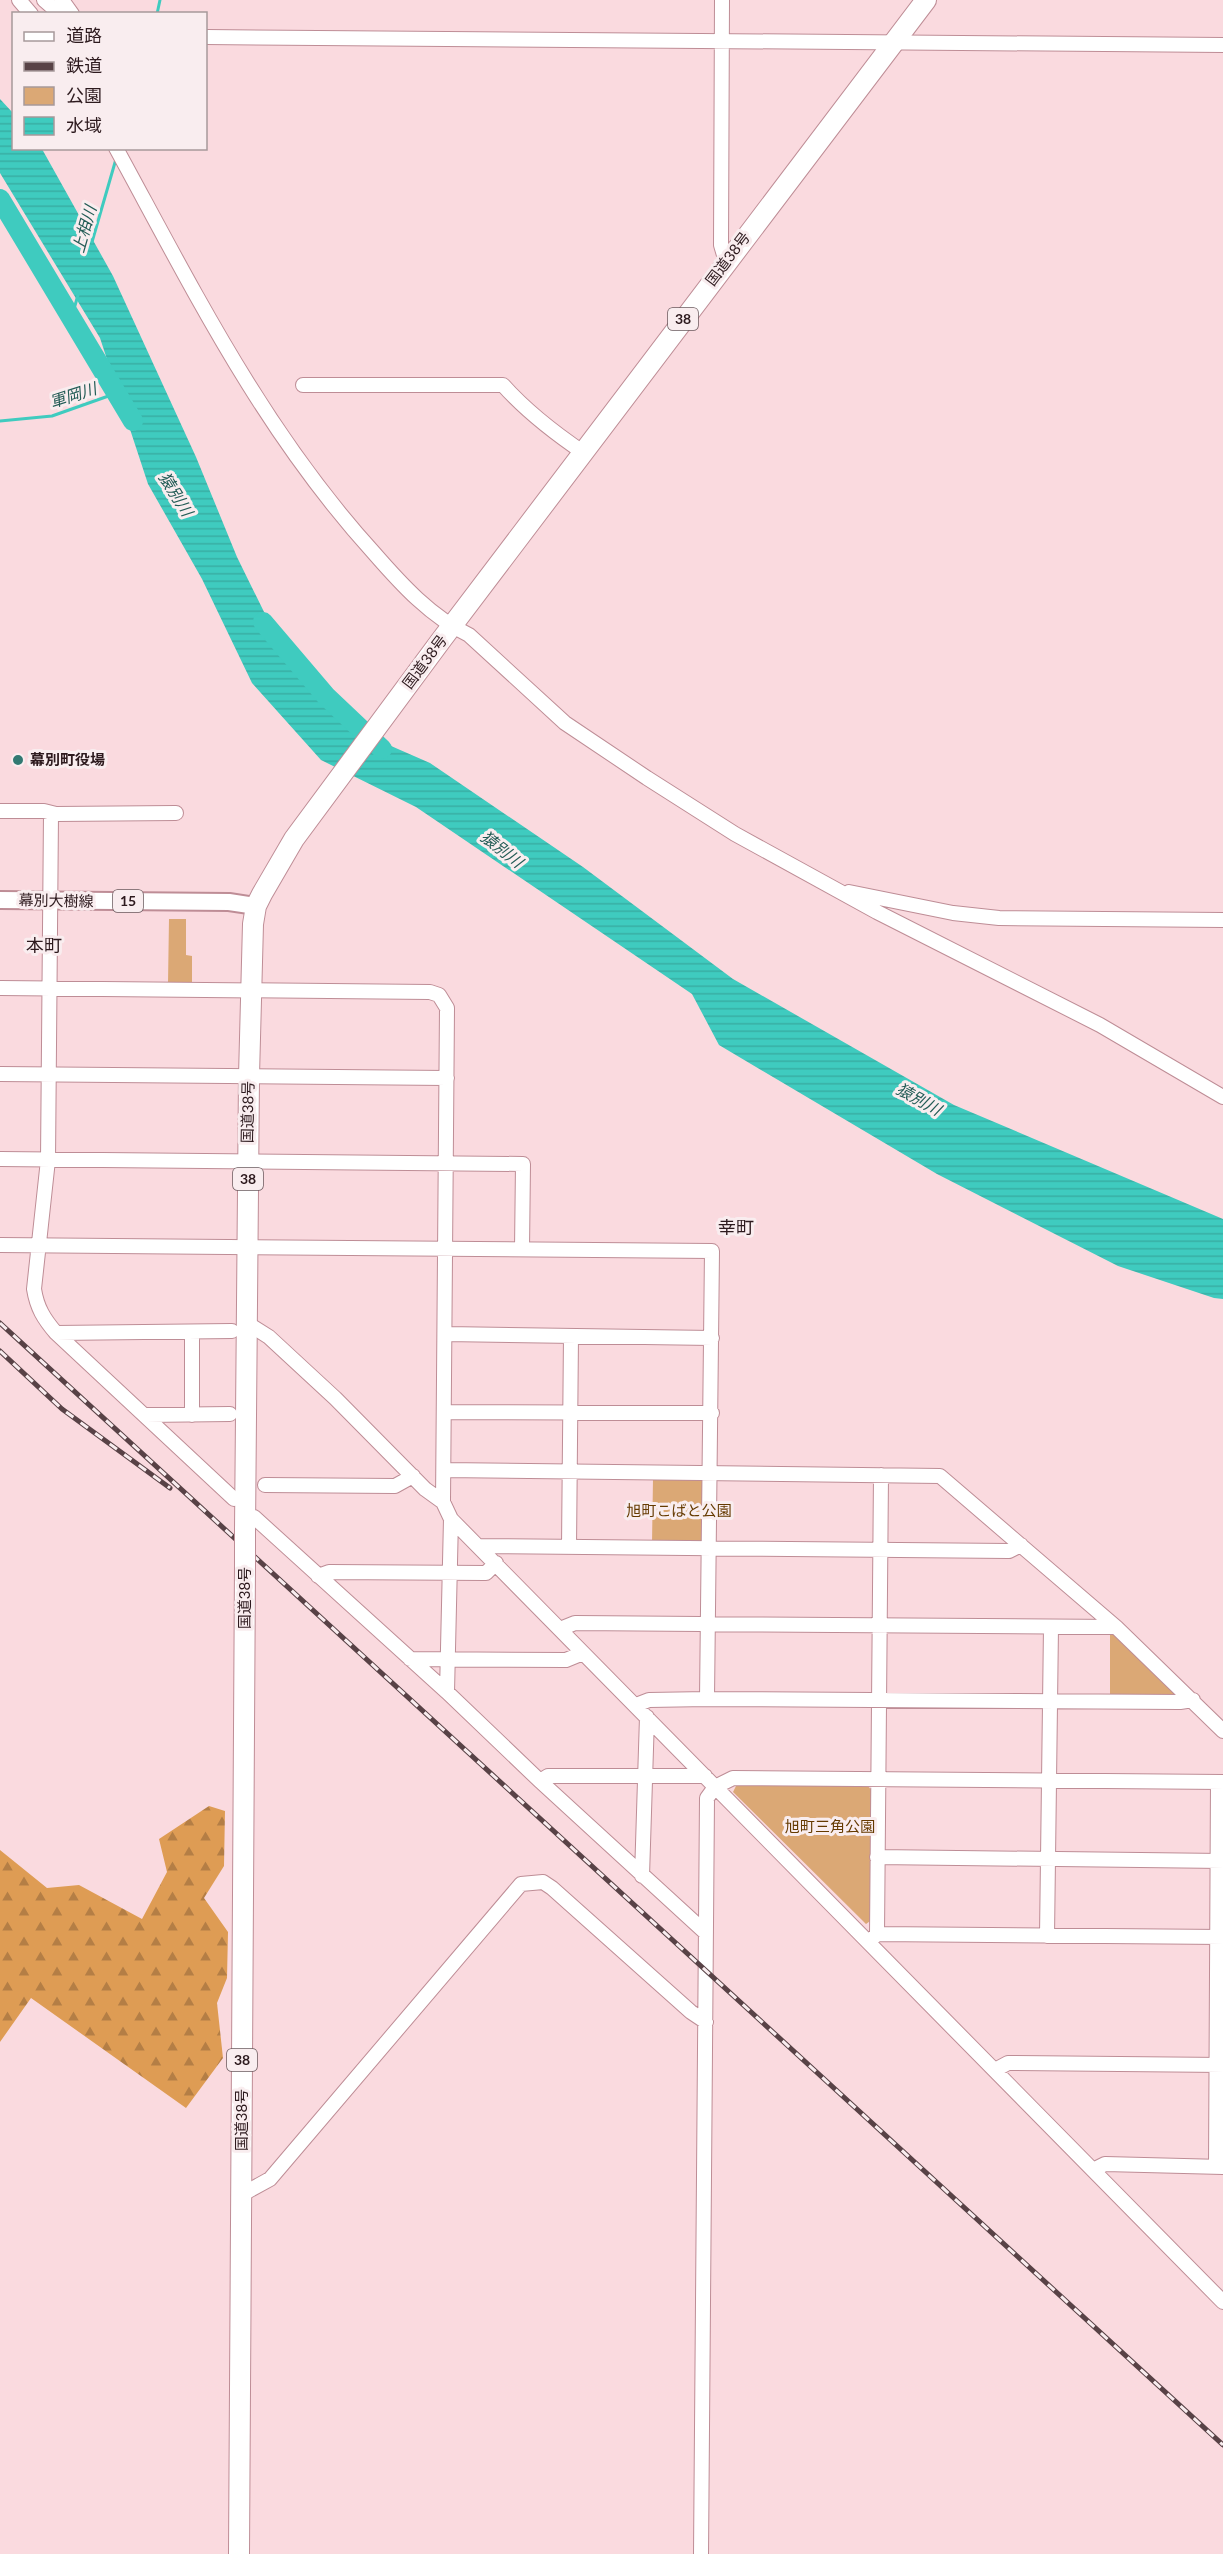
<svg xmlns="http://www.w3.org/2000/svg" width="1223" height="2554" font-family="Lato,'Noto Sans JP',sans-serif">
  <style>
    .forest { fill: url(#forest-firs) }
    .park { fill: #dba875 }
    .water { fill: url(#water-rules) }
    .lines { fill: none; stroke-linecap: round; stroke-linejoin: round }
    .stream { stroke: #3fcbbf; stroke-width: 3 }
    .river { stroke: #3fcbbf; stroke-width: 20 }
    .minor-casing { stroke: #be8d96; stroke-width: 16 }
    .major-casing { stroke: #be8d96; stroke-width: 20 }
    .highway-casing { stroke: #be8d96; stroke-width: 22 }
    .minor { stroke: #fff; stroke-width: 14 }
    .major { stroke: #fff; stroke-width: 16 }
    .highway { stroke: #fff; stroke-width: 20 }
    .rail-casing { stroke: #584246; stroke-width: 5 }
    .rail { stroke: #f9edef; stroke-width: 3; stroke-dasharray: 9; stroke-linecap: butt }
    .highway-bridge-casing { stroke: #be8d96; stroke-width: 22; stroke-linecap: butt }
    .highway-bridge { stroke: #fff; stroke-width: 20 }
    .poi-dot { fill: #327972; stroke: #f9edef; stroke-width: 2 }
    .labels { text-anchor: middle; stroke-width: 6; stroke-linejoin: round; paint-order: stroke }
    .shield { fill: #f9edef; stroke: #6a595d; stroke-width: 1.5 }
    .shield-label { font-size: 14px; font-weight: bold; fill: #2d1a1e }
    .street-label { font-size: 15px; fill: #2d1a1e; stroke: #f9edef }
    .poi-label { font-size: 15px; font-weight: bold; fill: #2d1a1e; stroke: #f9edef; text-anchor: start }
    .park-label { font-size: 15px; fill: #653a00; stroke: #f9edef }
    .water-label { font-size: 16px; font-style: italic; fill: #235c56; stroke: #f9edef }
    .quarter-label { font-size: 18px; fill: #2d1a1e; stroke: #f9edef }
  </style>
  <defs>
    <pattern id="forest-firs" width="22" height="20" patternUnits="userSpaceOnUse" patternTransform="scale(1.5)"><rect width="22" height="20" fill="#de9c54"/><path d="M5 1l3.5 6h-7zM16 11l3.5 6h-7z" fill="#b47e45"/></pattern>
    <pattern id="water-rules" width="6" height="5" patternUnits="userSpaceOnUse" patternTransform="scale(1.5)"><rect width="6" height="5" fill="#3fcbbf"/><path d="M0 2.5h6" fill="none" stroke="#38aea4"/></pattern>
  </defs>
  <rect width="100%" height="100%" fill="#fadadf"/>
  <path class="forest" d="M209,1806l16,5 -1,55 -20,32 24,34 -1,46 -10,25 6,55 -37,50 -155,-110 -31,44v-192l47,38 32,-3 63,34 25,-47 -8,-33z"/>
  <path class="park" d="M169,919h17v36l6,1v28l-24,-1z
    M653,1479h53l-1,65 -53,-1z
    M1110,1634h7l60,56 -4,10 -63,-1z
    M738,1782l128,2 8,9 -1,126 -7,5 -133,-132z"/>
  <path class="water" d="M0,99l13,14 1,35 28,1 71,127 83,181 41,100 57,116 49,52 87,38 153,104 150,112 221,126 269,114v80l-9,-1 -96,-32 -181,-92 -218,-129 -27,-51 -276,-187 -95,-47 -69,-77 -50,-104 -54,-95 -48,-146 -100,-165z"/>
  <g class="lines">
    <path class="stream" d="M157,14l3,-14
      M92,242l24,-83
      M72,316l6,-21
      M0,421l52,-5 65,-23"/>
    <path class="river" d="M0,199l133,222
      M263,622l63,74 56,53"/>
    <defs>
      <path id="minor" d="M19,0l12,14
        M44,0l16,14
        M62,0l10,14
        M722,0l-1,245 5,17
        M206,37l1017,8
        M116,148c78,143 147,283 258,405 27,31 57,64 95,82l96,88 82,55 88,56 142,78 223,113 123,72
        M303,385h200c24,27 50,47 81,68
        M0,811h44l12,3 120,-1
        M51,814l-3,346 -14,129c3,19 10,30 22,44l178,166
        M849,892l104,21 46,5 224,2
        M0,988l430,4 9,3 8,13 -4,494
        M0,1074l447,4
        M0,1159l523,5 -1,85
        M0,1245l712,6 -5,448
        M247,1323l22,14 66,61 90,91 18,13 8,17 772,783
        M192,1332v83
        M56,1333l176,-2
        M446,1334l266,4
        M444,1412l268,1
        M146,1415l84,-1
        M444,1470l496,6 176,151 107,104
        M265,1485l130,1 18,-10
        M254,1517l193,175 93,89 166,152
        M479,1546l530,5 12,-6
        M569,1547l2,-211
        M318,1576l11,-4 157,1 10,-10
        M560,1629l15,-6 541,4
        M410,1659l156,1 17,-7
        M447,1692l4,-173
        M636,1705l13,-5 58,-1 473,3 13,-2
        M540,1781l8,-5h157
        M877,1857l346,4
        M642,1876l5,-159
        M877,1934l4,-459
        M1047,1936l4,-309
        M871,1940l6,-6 346,3
        M995,2070l13,-7 215,2
        M1216,2167l2,-385
        M1093,2170l12,-6 118,3
        M241,2195l29,-16 251,-295 22,-2 9,6 139,124 15,10
        M701,2554l6,-756 8,-11 18,-9 490,4"/>
      <path id="major" d="M0,900l229,2 27,4"/>
      <path id="highway" d="M245,1530l4,-454 4,-152 3,-18 6,-12 32,-55 148,-200 484,-639
        M239,2554l6,-989"/>
    </defs>
    <use href="#minor" class="minor-casing"/>
    <use href="#major" class="major-casing"/>
    <use href="#highway" class="highway-casing"/>
    <use href="#minor" class="minor"/>
    <use href="#major" class="major"/>
    <use href="#highway" class="highway"/>
    <defs>
      <path id="rail" d="M0,1323l1223,1122
        M0,1351l62,58 108,79"/>
    </defs>
    <use href="#rail" class="rail-casing"/>
    <use href="#rail" class="rail"/>
    <defs>
      <path id="highway-bridge" d="M245,1565v-35"/>
    </defs>
    <use href="#highway-bridge" class="highway-bridge-casing"/>
    <use href="#highway-bridge" class="highway-bridge"/>
  </g>
  <circle class="poi-dot" cx="18" cy="760" r="6"/>
  <g class="labels">
    <g class="shield">
      <rect x="668" y="308" width="30" height="22" rx="4.5"/>
      <rect x="113" y="890" width="30" height="22" rx="4.5"/>
      <rect x="233" y="1168" width="30" height="22" rx="4.5"/>
      <rect x="227" y="2049" width="30" height="22" rx="4.5"/>
    </g>
    <g class="shield-label">
      <text x="683" y="324">38</text>
      <text x="128" y="906">15</text>
      <text x="248" y="1184">38</text>
      <text x="242" y="2065">38</text>
    </g>
    <g class="street-label">
      <text transform="translate(728 259) rotate(-53)" y="5">国道38号</text>
      <text transform="translate(425 662) rotate(-53)" y="5">国道38号</text>
      <text transform="translate(56 901) rotate(1)" y="5">幕別大樹線</text>
      <text transform="translate(248 1112) rotate(-89)" y="5">国道38号</text>
      <text transform="translate(245 1598) rotate(-90)" y="5">国道38号</text>
      <text transform="translate(242 2120) rotate(-90)" y="5">国道38号</text>
    </g>
    <g class="poi-label">
      <text x="30" y="765">幕別町役場</text>
    </g>
    <g class="park-label">
      <text x="679" y="1516">旭町こばと公園</text>
      <text x="830" y="1832">旭町三角公園</text>
    </g>
    <g class="water-label">
      <text transform="translate(84 229) rotate(-74)" y="6">上相川</text>
      <text transform="translate(73 395) rotate(-18)" y="6">軍岡川</text>
      <text transform="translate(176 494) rotate(58)" y="6">猿別川</text>
      <text transform="translate(502 849) rotate(38)" y="6">猿別川</text>
      <text transform="translate(919 1099) rotate(29)" y="6">猿別川</text>
    </g>
    <g class="quarter-label">
      <text x="44" y="952">本町</text>
      <text x="736" y="1234">幸町</text>
    </g>
  </g>
  <rect x="12" y="12" width="195" height="138" fill="#f9edef" stroke="#a7999b" stroke-width="1.5"/>
  <rect x="24" y="32" width="30" height="9" fill="#ffffff" stroke="#a7999b" stroke-width="1.5"/>
  <text x="66" y="42" font-size="18" fill="#2d1a1e">道路</text>
  <rect x="24" y="62" width="30" height="9" fill="#584246" stroke="#a7999b" stroke-width="1.5"/>
  <text x="66" y="72" font-size="18" fill="#2d1a1e">鉄道</text>
  <rect x="24" y="87" width="30" height="18" fill="#dba875" stroke="#a7999b" stroke-width="1.5"/>
  <text x="66" y="102" font-size="18" fill="#2d1a1e">公園</text>
  <rect x="24" y="117" width="30" height="18" fill="url(#water-rules)" stroke="#a7999b" stroke-width="1.5"/>
  <text x="66" y="132" font-size="18" fill="#2d1a1e">水域</text>
</svg>
